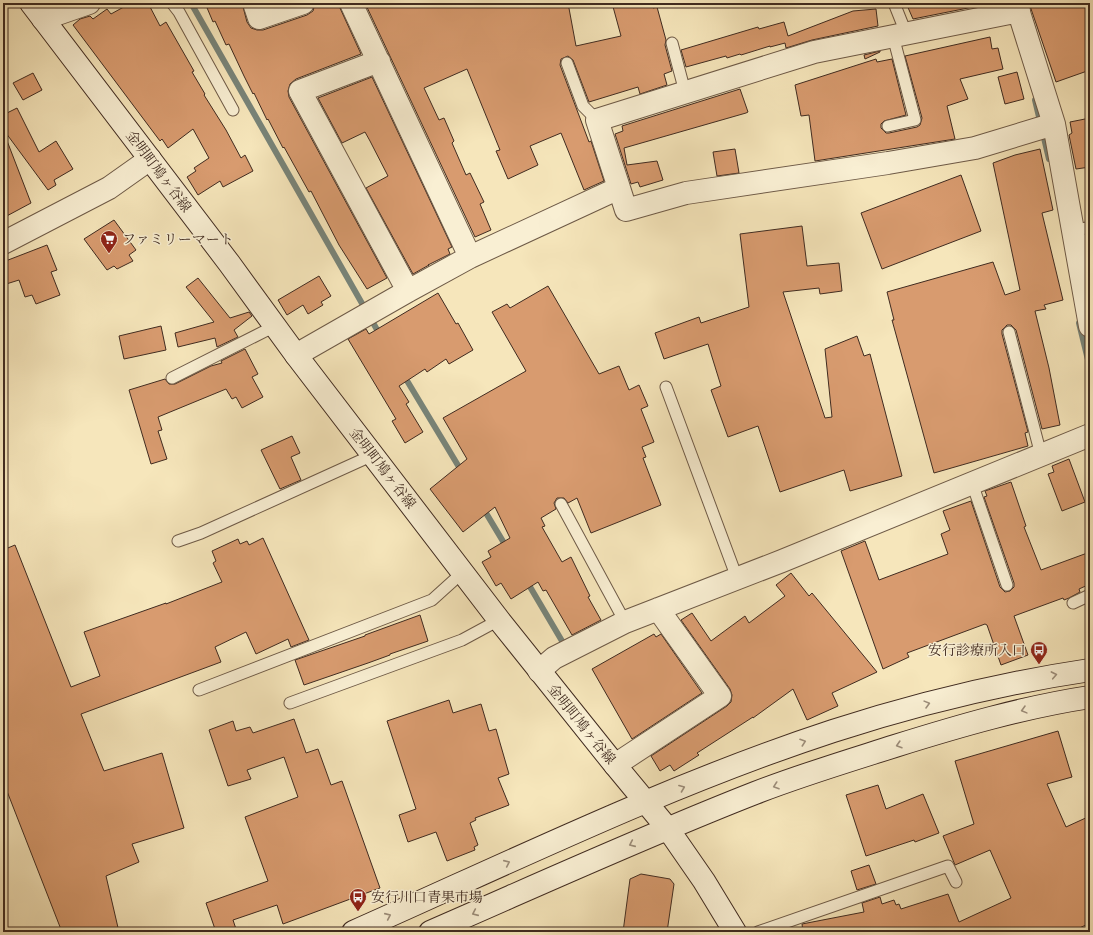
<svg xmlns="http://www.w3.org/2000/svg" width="1093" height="935" font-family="'IM FELL Great Primer','Noto Serif JP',serif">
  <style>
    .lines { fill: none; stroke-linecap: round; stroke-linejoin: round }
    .stream { stroke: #788479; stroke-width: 6 }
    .building { fill: #d89b6f; stroke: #402b20 }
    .lane-casing { stroke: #6e5a47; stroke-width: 13 }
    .street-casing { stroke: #6e5a47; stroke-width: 24 }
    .secondary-casing { stroke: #402b20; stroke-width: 24 }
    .lane { stroke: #f9efd3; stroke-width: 11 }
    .street { stroke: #f9efd3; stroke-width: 22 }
    .secondary { stroke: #f9efd3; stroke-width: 22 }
    .oneway { stroke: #9c8d7a }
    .labels { text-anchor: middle; stroke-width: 3; stroke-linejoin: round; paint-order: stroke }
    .street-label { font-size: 14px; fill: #402b20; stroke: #f9efd3 }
    .poi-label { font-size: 14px; fill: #402b20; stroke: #f9efd3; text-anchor: start }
  </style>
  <rect width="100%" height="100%" fill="#f6e6bb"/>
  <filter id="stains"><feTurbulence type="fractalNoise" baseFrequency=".005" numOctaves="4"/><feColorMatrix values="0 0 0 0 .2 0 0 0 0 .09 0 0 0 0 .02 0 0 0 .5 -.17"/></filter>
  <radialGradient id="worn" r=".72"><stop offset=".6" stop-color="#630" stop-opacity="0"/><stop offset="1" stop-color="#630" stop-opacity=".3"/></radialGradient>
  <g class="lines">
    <path class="stream" d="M191,3l189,332
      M1035,100l14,59
      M1079,323l11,45
      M403,374l59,98
      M483,508l24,40
      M526,580l36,61"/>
  </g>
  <path class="building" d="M131,3h17l12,23 6,-4 28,49 -2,1 13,22 -1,1 22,35 15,28 4,-3 8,16 -30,16 -3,-6 -22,14 -11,-18 9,-6 -2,-3 15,-10 -16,-29 -25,19 -6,-9 -2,2 -87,-116 7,-6 10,-3 3,3 14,-10 4,5z
    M205,3h37l5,19 4,6 6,2h6l44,-15 6,-4 2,-8h24l1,5 21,46 -65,25 -6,5 -2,7 1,6 98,181 -20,11 -28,-44 -28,-54 -2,1 -25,-45 -1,1 -15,-29 -1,1 -13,-27 -1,1 -9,-18 -15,-32 -3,1 -11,-24 -2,1z
    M365,3h203l8,43 45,-10 -9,-33h40l1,5 4,-1 9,33 -1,5 7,26 -8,3 3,11 -27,9 -2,-7 -49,15 -16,-42 -5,-4 -7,3 -1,6 29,77 2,-1 13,40 -20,9 -23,-57 -31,13 8,19 -30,14 -12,-28 4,-1 -33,-81 -43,19 15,32 5,-2 10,23 -2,2 14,32 4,-2 14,29 -4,2 11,26 -16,7z
    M906,3h79l-7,3 -65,13z
    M1029,3h61v67l-34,12z
    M876,9l2,17 -66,14 -26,8 -1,-5 -15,4v-1l-29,9 -1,-1 -13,4 -1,-2 -40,11 -5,-17 77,-23 1,2 25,-7 4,14 65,-25z
    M990,37l2,12 6,-1 5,21 -43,10 8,20 -21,7 8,33 -140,22 -6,-46 -8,1 -6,-31 81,-26 1,3 15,-3 14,56 -22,6 -3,3v4l5,5h3l28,-6 3,-2 2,-7 -17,-62z
    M880,51v1l-15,7 -1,-4z
    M1017,72l7,27 -19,5 -7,-27z
    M33,73l9,17 -19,10 -10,-17z
    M372,77l80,170 -4,2 2,5 -22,11h1l-16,9 -47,-86 22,-12 -18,-35 -5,-9 -23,11 -24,-45z
    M740,89l8,23 -2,1 -122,35 3,17 30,-4 6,19 -23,7 -2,-5 -7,2 -16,-50 8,-3 -1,-5z
    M17,108l22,44 17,-11 17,28 -19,11 2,5 -8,5 -45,-61v-14z
    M1090,118v49l-14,2 -7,-34 3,-2 -2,-11z
    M3,133h1l27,70 -28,15z
    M735,149l4,24 -22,3 -4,-24z
    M1040,149l13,61 -11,3 21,87 -19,5 2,4 -11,2 14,57 11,57 -18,4 -26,-99 -5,-5h-4l-5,5v4l26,98 -3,1 3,13 -94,27 -42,-153h2l-7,-28 106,-30 12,33 15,-5 -27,-127 22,-8z
    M961,175l20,56 -99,38 -21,-56z
    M114,220l22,30 -7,5 4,6 -16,8 -3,-3 -7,4 -23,-31z
    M802,226l5,40 32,-3 3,28 -22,3 -1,-6 -36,4 42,126 7,-1 -7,-68 32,-13 7,20 6,-2 32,122 -52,15 -6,-21 -64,22 -22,-66 -30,11 -17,-47 10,-4 -13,-42 -44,15 -9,-26 44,-16 2,6 48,-16 -9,-73z
    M47,245l10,25 -6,2 9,23 -24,9 -4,-9 -7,2 -6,-17 -16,5v-23z
    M319,276l12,20 -10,6 2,3 -15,9 -5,-9 -16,10 -9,-15z
    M198,278l32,40 19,-6 3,4 -18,14 4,7 -21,10 -2,-9 -37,9 -3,-14 39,-11 -28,-35z
    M548,286l51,88 20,-8 10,24 10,-5 9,21 -7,3 13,33 -12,5 4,10 -3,1 18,47 -70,28 -14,-35 -9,5 -4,-5h-7l-3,5 2,6 -15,9 4,8 -3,1 20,35 9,-5 19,39 -2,1 13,23 -29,15 -26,-45 -3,1 -5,-9 -27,17 -10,-16 -5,3 -14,-24 9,-5 -3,-6 22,-13 -15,-31 -32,25 -33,-43 37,-30 -24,-41 83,-47 -34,-59 15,-8 3,4z
    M438,293l18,31 2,-1 15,27 -24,14 -3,-5 -19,13 -2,-3 -26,17 10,16 -3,2 17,28 -18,11 -13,-22 4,-2 -48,-80 18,-10 3,5z
    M161,326l5,24 -42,9 -5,-23z
    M245,349l13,25 -6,3 11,20 -21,11 -6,-11 -4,2 -6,-10 -68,28 4,13 -4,1 9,28 -16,5 -22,-74 36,-11 4,5h6l36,-18 11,-3 -1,-2z
    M292,436l8,17 -9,4 10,23 -21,9 -19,-39z
    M1069,459l16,43 -23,9 -14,-37 6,-2 -2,-6z
    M1011,482l15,44 -2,1 17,43 49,-18v32l-11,5 1,3 -11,6 -5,2 -1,-2 -49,18 14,39 -27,10 -14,-40 -2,-1 -78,29 2,4 -26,12 -42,-118 24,-10 14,39 69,-26 -7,-20 9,-4 -7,-19 28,-10 29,86 5,5 5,-1 4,-4v-4l-30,-86 3,-1 -2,-5z
    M263,538l46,102 -18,7 -3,-8 -32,15 -10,-22 -31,15 6,15 -140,52 23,57 58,-18 22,75 -52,16 7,18 -33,14 13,56h-57l-59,-151v-231l12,-5 56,142 29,-11 -16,-44 82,-29v1l56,-22 -9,-19 3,-2 -4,-10 26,-12 2,5 7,-3 2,4z
    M791,573l18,23 3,-3 65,79 -45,21 6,13 -31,14 -14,-31 -40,29v-1l-56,36 2,2 -25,16 -4,-6 -10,6 -9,-15 76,-50 4,-4 1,-7 -2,-6 -49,-69 11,-7 19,28 34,-25 4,7 36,-27 -9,-11z
    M420,615l8,26 -38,13v1l-22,8 -64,22 -9,-25 70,-24v-1z
    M654,634l2,3 5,-3 41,59 -70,46 -40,-70z
    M449,700l4,13 28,-9 8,27 7,-2 13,45 -11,4 11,27 -34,13 1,2 -6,3 8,22 -4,2 1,3 -28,11 -11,-29 -28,10 -9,-27 17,-6 -29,-88z
    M294,719l12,34 12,-4 13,36 11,-4 38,107 -97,36 -6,-19 -44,15 4,12h-21l-10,-29 62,-22 -23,-64 53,-20 -14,-40 -37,13 4,9 -23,7 -19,-56 24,-9 3,10 14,-4 3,6z
    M1058,731l14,46 -25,7 19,43 24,-11v107l-19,9h-268l-1,-8 62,-12 -2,-9 18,-6 2,7 12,-4 2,5 3,-1 2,5 47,-15 11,28 52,-24 -21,-48 -35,15 -12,-29 31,-12 -19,-63z
    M878,785l8,24 37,-15 16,39 -24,9 -1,-2 -48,16 -20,-61z
    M869,865l7,19 -19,6 -6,-19z
    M641,874l29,5 4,5 -7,48h-44l7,-53z"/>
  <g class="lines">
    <defs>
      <path id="lane" d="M172,3l7,9 54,98
        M894,3l12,30
        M672,43l13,49
        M567,63l16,43 14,14
        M888,126l27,-6 -22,-84
        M1073,231l17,-4
        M1009,332l32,123
        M172,378l103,-52
        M666,387l71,191
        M972,483l35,102
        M561,504l64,118
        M178,541l23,-8 172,-78
        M1073,603l17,-8
        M199,690l233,-90 31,-28
        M290,703l172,-63 37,-20
        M758,932l190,-66 8,16"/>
      <path id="street" d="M254,3l5,15 44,-15
        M351,3l119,254
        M1016,3l38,121 36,202
        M43,19l46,-16
        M379,61l-79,30 108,200
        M619,188l7,22 60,-17 202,-30 87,-15 79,-24
        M3,243l106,-55 41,-29
        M296,355l112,-64 62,-34 149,-69 -22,-68 217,-68 205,-41
        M539,671l15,-13 71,-36 157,-61 308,-126
        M615,765l105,-69 -62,-87"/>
      <path id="secondary" d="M31,3l198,260 67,92 203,265 116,145 53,64 36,52 31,51
        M353,932c158,-70 315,-147 480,-201 84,-27 170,-48 257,-61
        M430,932c108,-47 215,-96 325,-139 46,-18 93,-32 140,-47 64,-20 129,-39 195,-49"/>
    </defs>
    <use href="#lane" class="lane-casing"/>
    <use href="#street" class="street-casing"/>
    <use href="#secondary" class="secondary-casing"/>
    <use href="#lane" class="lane"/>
    <use href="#street" class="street"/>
    <use href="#secondary" class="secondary"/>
  </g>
  <defs><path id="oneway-chevron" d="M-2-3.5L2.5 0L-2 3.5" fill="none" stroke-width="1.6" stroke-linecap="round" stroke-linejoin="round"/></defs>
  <g class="oneway">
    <use href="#oneway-chevron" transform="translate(1054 675) rotate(-11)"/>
    <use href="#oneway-chevron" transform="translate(927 704) rotate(-15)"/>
    <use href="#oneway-chevron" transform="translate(1024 710) rotate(165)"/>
    <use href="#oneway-chevron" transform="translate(803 742) rotate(-19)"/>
    <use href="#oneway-chevron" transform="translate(899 745) rotate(163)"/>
    <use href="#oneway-chevron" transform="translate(776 786) rotate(161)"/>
    <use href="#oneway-chevron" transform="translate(682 788) rotate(-21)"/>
    <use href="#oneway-chevron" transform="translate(632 844) rotate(156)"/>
    <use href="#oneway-chevron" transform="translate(507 863) rotate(-24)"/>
    <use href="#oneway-chevron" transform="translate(475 913) rotate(156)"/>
    <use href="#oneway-chevron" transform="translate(388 916) rotate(-24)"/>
  </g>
  <defs>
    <symbol id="supermarket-pin" viewBox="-11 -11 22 30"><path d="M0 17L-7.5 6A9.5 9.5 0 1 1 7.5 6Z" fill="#8f2418" stroke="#f9efd3"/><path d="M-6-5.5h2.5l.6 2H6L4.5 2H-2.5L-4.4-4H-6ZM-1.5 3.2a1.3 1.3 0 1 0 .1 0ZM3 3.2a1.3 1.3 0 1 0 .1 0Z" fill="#fff"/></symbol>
    <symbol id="bus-pin" viewBox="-11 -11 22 30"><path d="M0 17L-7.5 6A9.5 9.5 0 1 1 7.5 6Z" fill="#8f2418" stroke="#f9efd3"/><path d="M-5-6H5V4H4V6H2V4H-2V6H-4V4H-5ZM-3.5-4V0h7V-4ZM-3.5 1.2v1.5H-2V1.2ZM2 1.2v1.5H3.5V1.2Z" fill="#fff"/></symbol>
  </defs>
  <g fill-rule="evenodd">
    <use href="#supermarket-pin" x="99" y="229" width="20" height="27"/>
    <use href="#bus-pin" x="1029" y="640" width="20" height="27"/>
    <use href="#bus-pin" x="348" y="887" width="20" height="27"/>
  </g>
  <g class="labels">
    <g class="street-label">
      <text transform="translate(159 171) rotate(53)" y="5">金明町鳩ヶ谷線</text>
      <text transform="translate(383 468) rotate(52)" y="5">金明町鳩ヶ谷線</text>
      <text transform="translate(582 724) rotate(51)" y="5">金明町鳩ヶ谷線</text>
    </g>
    <g class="poi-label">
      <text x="122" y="244">ファミリーマート</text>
      <text x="1026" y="655" text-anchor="end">安行診療所入口</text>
      <text x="371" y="902">安行川口青果市場</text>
    </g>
  </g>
  <rect width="1093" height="935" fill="none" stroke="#f6e6bb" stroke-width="16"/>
  <rect x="4" y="4" width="1085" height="927" fill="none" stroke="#402b20" stroke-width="2"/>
  <rect x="8" y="8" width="1077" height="919" fill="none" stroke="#402b20"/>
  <rect width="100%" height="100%" filter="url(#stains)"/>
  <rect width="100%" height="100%" fill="url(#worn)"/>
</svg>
